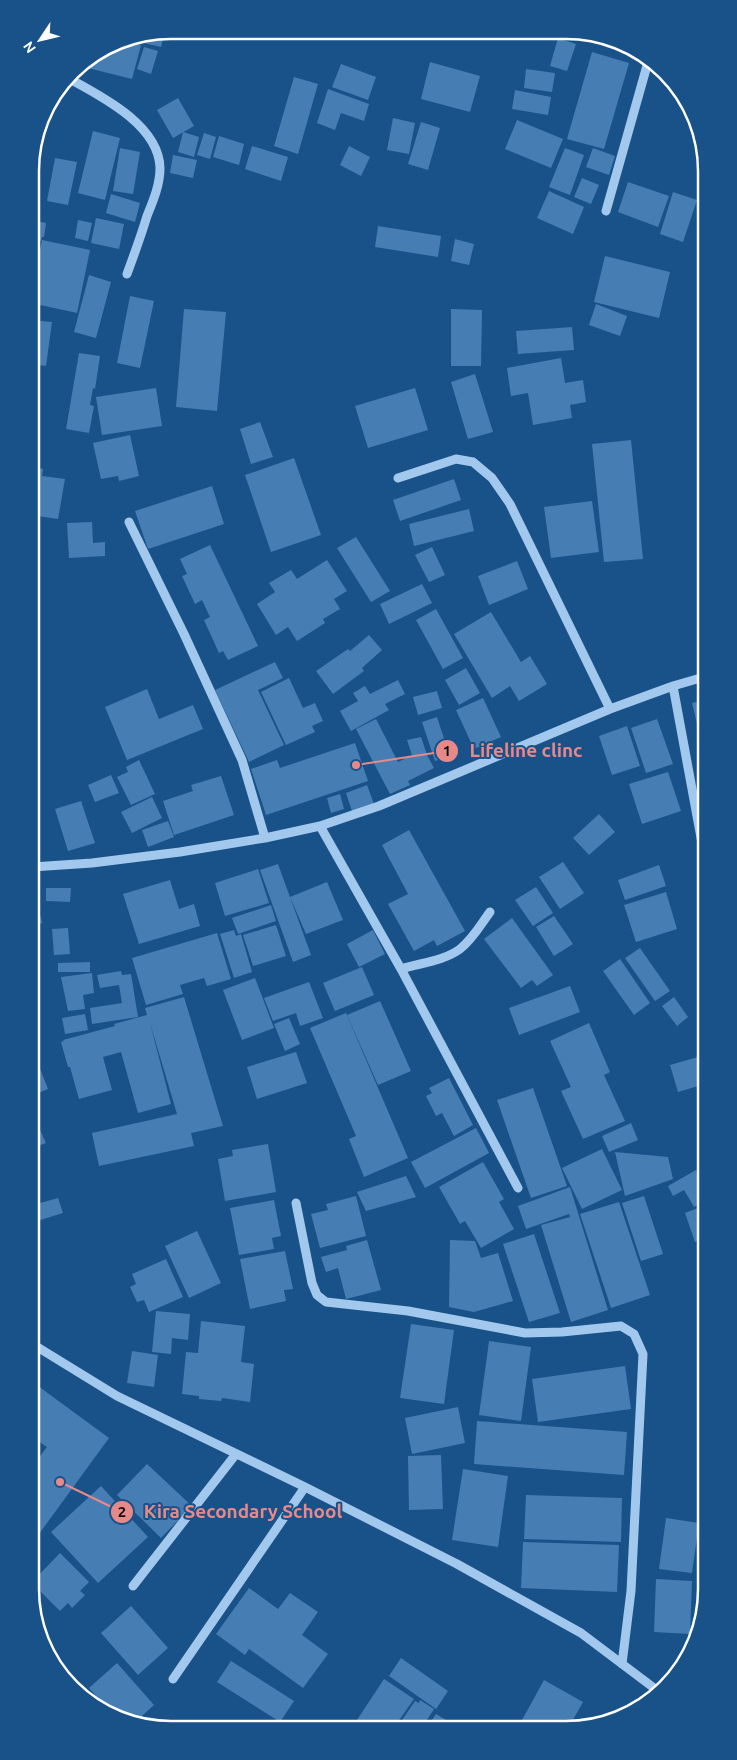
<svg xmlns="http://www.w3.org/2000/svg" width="737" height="1760" font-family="Ubuntu,sans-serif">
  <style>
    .building { fill: #467eb3 }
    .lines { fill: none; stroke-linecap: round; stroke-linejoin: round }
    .minor { stroke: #a2c9ed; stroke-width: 9 }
    .rim { fill: none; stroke: #fff; stroke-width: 2.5 }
    .leader { fill: none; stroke: #e88989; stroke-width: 2 }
    .callout-dot { fill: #e88989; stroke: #195189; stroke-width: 2 }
    .mark-label { font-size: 15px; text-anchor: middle; font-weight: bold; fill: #111 }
    .callout-label { font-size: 19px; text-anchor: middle; font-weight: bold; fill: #e88989; stroke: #195189; stroke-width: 4; stroke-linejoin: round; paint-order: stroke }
  </style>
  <rect width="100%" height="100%" fill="#195189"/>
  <path class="building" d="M185,30l-2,8 -16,-3 1,-4z
    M194,30h34l-1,9 -33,-4z
    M237,30l43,1 -1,9 -43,-8z
    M165,31l-4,16 -35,-8 15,-3z
    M558,38l18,6 -9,27 -17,-5z
    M122,40l19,5 -9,34 -48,-12 2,-7 31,-19z
    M144,47l14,4 -7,23 -14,-5z
    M592,52l37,11 -25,86 -37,-10z
    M430,62l50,14 -10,36 -49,-13z
    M341,64l35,13 -8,23 -36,-13z
    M526,69l29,4 -3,19 -28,-4z
    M294,77l24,7 -20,70 -24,-8z
    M328,89l41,15 -5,17 -23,-8 -6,17 -18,-7z
    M515,90l36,7 -3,18 -36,-6z
    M178,98l16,28 -21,12 -16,-28z
    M393,118l22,5 -6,31 -22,-4z
    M517,120l46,19 -12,29 -46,-19z
    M421,122l19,6 -12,42 -20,-6z
    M93,131l27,7 -15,62 -27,-7z
    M183,132l16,5 -5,20 -16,-5z
    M204,133l12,4 -6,22 -13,-4z
    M219,136l25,8 -5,21 -26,-8z
    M252,146l36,11 -7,24 -36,-12z
    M349,146l21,11 -9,19 -21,-11z
    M120,148l20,4 -7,42 -20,-3z
    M565,148l19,7 -14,40 -21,-8z
    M593,148l22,8 -6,19 -23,-8z
    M173,155l24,5 -4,18 -23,-5z
    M55,158l22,4 -9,43 -21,-4z
    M582,178l17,7 -8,19 -17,-7z
    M628,182l41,14 -11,31 -40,-15z
    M549,191l35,16 -11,27 -36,-16z
    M673,192l24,8 -14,42 -23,-8z
    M111,194l29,9 -5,19 -29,-9z
    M96,218l28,6 -5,25 -28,-6z
    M31,220l15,3 -2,14h-2l-1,4 -10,-2z
    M78,220l14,3 -4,18 -13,-3z
    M378,226l63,10 -3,21 -63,-10z
    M455,239l19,5 -5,21 -18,-4z
    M42,240l48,10 -13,63 -46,-10v-8z
    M605,256l65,16 -11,46 -65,-16z
    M89,275l22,7 -15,56 -22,-6z
    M130,296l24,5 -14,67 -23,-5z
    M596,304l31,12 -7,20 -31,-11z
    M184,309l42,3 -9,99 -41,-4z
    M451,309l31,1 -1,56h-30z
    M31,320l21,2 -6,44 -15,-2z
    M572,327l2,23 -56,4 -2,-23z
    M79,353l21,3 -5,33 -2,-1 -3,17 4,1 -5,27 -23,-4z
    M561,358l4,25 18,-3 3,22 -16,3 2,13 -39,7 -5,-32 -17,3 -4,-28z
    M475,374l18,58 -25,7 -17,-57z
    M156,388l6,38 -60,9 -6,-38z
    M415,388l13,42 -60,18 -13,-42z
    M31,393l8,1 -5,40h-3z
    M260,422l13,35 -22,7 -11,-35z
    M130,435l9,41 -20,5 -1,-5 -17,3 -8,-36z
    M631,440l12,119 -39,3 -12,-118z
    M294,458l27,77 -50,17 -26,-77z
    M31,466l12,3 -1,7 23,3 -7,40 -27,-4z
    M454,479l7,21 -61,21 -7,-21z
    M212,486l12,38 -76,25 -13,-38z
    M592,501l7,51 -48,6 -7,-51z
    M469,509l5,22 -60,15 -5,-22z
    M92,522l1,21 12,-1v14l-36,2 -2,-35z
    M356,537l34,54 -19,11 -34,-54z
    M210,545l48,101 -30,14 -5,-9 -4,2 -15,-33 6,-3 -8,-17 -7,4 -13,-28 5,-2 -7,-15z
    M432,547l13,28 -16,7 -14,-27z
    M327,560l20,31 -13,8 6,10 -17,10 2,4 -28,18 -9,-14 -12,8 -19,-31 18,-12 -6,-9 22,-13 6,9z
    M517,561l11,28 -39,16 -11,-29z
    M422,584l10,19 -43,21 -9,-20z
    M436,609l27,49 -20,11 -27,-49z
    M491,612l30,50 9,-6 17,28 -28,17 -9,-15 -18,12 -38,-64z
    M369,635l13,15 -20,18 2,3 -31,23 -17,-23 32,-22 2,2z
    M275,662l8,16 -25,12 26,55 -35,17 -34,-72z
    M466,668l14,25 -21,12 -14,-25z
    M289,678l14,30 12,-5 8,18 -11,5 3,6 -29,13 -25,-53z
    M398,680l7,14 -20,10 4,6 -38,21 -11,-20 18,-10 -5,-8 12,-7 5,8z
    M147,689l12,30 34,-14 10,24 -76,31 -22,-53z
    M437,691l5,17 -24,7 -5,-18z
    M483,698l18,39 -27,12 -18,-39z
    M704,700v27l-6,1 -6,-25z
    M437,717l13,40 -15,4 -13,-39z
    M376,719l22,43 14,-7 -5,-15 14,-3 6,18 7,13 -26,13 2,4 -20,9 -34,-65z
    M657,719l16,45 -27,9 -15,-45z
    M627,726l13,40 -28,9 -13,-39z
    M355,743l13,38 -102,34 -15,-46 26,-9 3,8z
    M139,760l16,34 -24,11 -14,-28 11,-5 -2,-5z
    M668,772l13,39 -39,13 -13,-40z
    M111,775l8,18 -24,9 -7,-17z
    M221,776l13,39 -60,20 -11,-34 30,-10 -2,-6z
    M367,785l7,19 -22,7 -6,-18z
    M340,794l4,15 -13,4 -4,-15z
    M152,797l10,21 -30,15 -11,-21z
    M81,801l14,42 -27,8 -13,-42z
    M599,814l16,18 -26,23 -16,-17z
    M168,821l6,16 -26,10 -6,-17z
    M409,830l56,101 -28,15 -3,-6 -20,11 -26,-47 20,-10 -26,-49z
    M563,862l21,31 -24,16 -21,-32z
    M278,864l33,91 -18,7 -33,-92z
    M659,865l7,21 -41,14 -7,-20z
    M258,869l11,34 -44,13 -10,-33z
    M170,880l9,29 15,-5 6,22 -61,18 -16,-50z
    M327,882l16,38 -37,14 -16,-37z
    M33,886l9,37 -9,2z
    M536,887l17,26 -20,13 -18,-26z
    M46,888h25l-1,14 -24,-1z
    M666,892l11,37 -41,13 -12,-37z
    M271,905l5,16 -38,13 -6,-16z
    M554,916l19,28 -19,12 -18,-29z
    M512,918l41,57 -16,11 -5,-6 -11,8 -37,-49z
    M276,925l10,31 -33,10 -10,-31z
    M68,928l2,26 -16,1 -2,-26z
    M234,930l2,6 5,-2 11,38 -18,6 -14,-44z
    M373,930l12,24 -26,13 -12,-23z
    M217,933l14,46 -24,7 -3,-8 -24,7 3,9 -37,11 -14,-47z
    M640,948l30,43 -15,10 -30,-43z
    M620,959l30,44 -16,12 -31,-44z
    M90,962v10h-32v-9z
    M362,967l12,28 -39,16 -12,-28z
    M121,971l1,4 9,-1 7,43 -46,7 -2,-16 32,-5 -3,-18 -19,3 -3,-13z
    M92,973l2,20 -11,2 2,14 -17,2 -7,-34z
    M255,978l19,50 -32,12 -19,-50z
    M309,982l14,36 -23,8 -4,-13 -23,8 -9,-23z
    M570,986l10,26 -61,23 -10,-27z
    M184,997l39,129 -32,7 3,13 -95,20 -7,-33 85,-19 -27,-91 21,81 -33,9 -17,-61 -18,5 9,33 -33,9 -9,-32h-2l-7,-25 3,-1 -1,-1 52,-14 -1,-2 33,-9 -2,-7z
    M674,997l14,20 -11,9 -15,-20z
    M380,1001l31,70 -33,14 -31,-70z
    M346,1013l62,145 -44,19 -15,-38 7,-3 -46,-108z
    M85,1014l3,16 -23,4 -3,-16z
    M289,1018l11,26 -15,7 -11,-27z
    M589,1023l21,49 -6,3 21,46 -42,18 -22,-48 10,-4 -21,-46z
    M33,1051l15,38 -15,6z
    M296,1052l11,31 -50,16 -10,-32z
    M705,1055v29l-27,8 -8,-27z
    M449,1078l24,47 -19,11 -12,-23 -6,3 -10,-20 6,-3 -3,-5z
    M533,1088l34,98 -36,12 -34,-98z
    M33,1115l13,28 -13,5z
    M631,1123l7,17 -29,12 -7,-16z
    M476,1128l13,25 -64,35 -14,-26z
    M268,1144l8,48 -51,9 -7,-42 15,-3 -1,-6z
    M602,1149l20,41 -40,19 -20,-41z
    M615,1152l53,5 5,22 -48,17z
    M483,1162l21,37 -5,3 15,27 -33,19 -16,-27 -5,3 -21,-37z
    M696,1170l9,17 1,14 -12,6 -10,-17 -11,6 -5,-10z
    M406,1176l10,21 -50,14 -9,-19z
    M570,1187l38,123 -37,12 -30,-97 29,-8 -1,-3 -43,15 -8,-23z
    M356,1196l10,40 -46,12 -9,-34 17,-4 -2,-6z
    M644,1196l19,58 -22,7 -19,-58z
    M58,1198l5,15 -29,9 -1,-17z
    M274,1200l7,36 -9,2 2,11 -35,6 -9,-47z
    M619,1202l31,93 -39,13 -31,-94z
    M703,1206l3,9v24l-11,3 -10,-29z
    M197,1231l24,52 -32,15 -24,-52z
    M534,1234l26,79 -31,9 -26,-78z
    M367,1240l14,50 -35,9 -8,-31 -12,4 -5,-15 26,-7 -1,-4z
    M450,1240l25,1 6,17 17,-5 15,48 -39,11 -25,-5z
    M285,1251l8,38 -9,1 2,11 -36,8 -10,-50z
    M166,1259l17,38 -34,15 -5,-12 -7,2 -7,-15 6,-3 -4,-10z
    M156,1311l34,3 -2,26 -16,-2 -1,16 -19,-2z
    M201,1321l44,5 -4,36 13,2 -4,38 -28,-4 -1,3 -22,-2v-3l-17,-2 4,-42 12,1z
    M411,1324l43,6 -10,74 -44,-6z
    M489,1341l42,6 -10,74 -42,-6z
    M132,1351l26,4 -4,32 -27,-4z
    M625,1366l6,43 -93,13 -6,-43z
    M34,1383l75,55 -70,96 -5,-4v-66l13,-17 -13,-9z
    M458,1407l7,36 -53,11 -7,-36z
    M477,1421l150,11 -3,43 -150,-11z
    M441,1455l2,54 -34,1 -1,-54z
    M147,1464l45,42 -31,32 -44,-43z
    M463,1469l45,7 -10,71 -46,-7z
    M101,1486l47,51 -50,46 -47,-51z
    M526,1495l96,3 -1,44 -97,-3z
    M699,1516h7l1,33h-6z
    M666,1518l33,5 -7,50 -33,-4z
    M523,1542l96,3 -2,47 -96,-4z
    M60,1553l29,29 -9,9 5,4 -13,13 -4,-5 -8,8 -25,-25v-7z
    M656,1579l36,2 -2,53 -36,-2z
    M249,1588l29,21 12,-16 28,19 -16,23 26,19 -25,34 -54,-39 -4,6 -29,-21z
    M131,1606l37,42 -30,27 -37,-42z
    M401,1658l47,33 -12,18 -47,-33z
    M231,1661l63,40 -14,21 -63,-40z
    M117,1663l37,42 -20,18 -25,-13 -20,-22z
    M384,1679l30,20 -19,27h-42z
    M544,1680l39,22 -13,23 -38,1 -10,-6z
    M420,1700l14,9 -11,17h-25l17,-25 4,2z
    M436,1714l20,12h-28z"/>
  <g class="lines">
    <path class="minor" d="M68,78c33,18 91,47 92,90 0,17 -7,33 -13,48 -6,20 -13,39 -20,58
      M606,211l42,-149
      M398,478l58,-19 17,3 19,16 18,26 100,205
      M129,522l55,112 58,126 23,78
      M673,686l31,168
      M320,826l81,143c19,-6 43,-8 59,-20 13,-10 21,-25 30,-37
      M32,867l60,-4 88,-11 85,-14 55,-12 59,-20 231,-97 63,-23 31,-9
      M401,969l117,219
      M296,1203l16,80 5,12 9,7 82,9 117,22 37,-1 59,-6 13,8 9,20 -12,237 -9,73
      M34,1345l83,51 188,91 152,77 124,69 77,58
      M133,1586l103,-132
      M173,1679l132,-192"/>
  </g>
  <path d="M0 0H737V1760H0ZM171 39H566A132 132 0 0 1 698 171V1589A132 132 0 0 1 566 1721H171A132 132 0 0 1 39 1589V171A132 132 0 0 1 171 39Z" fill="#195189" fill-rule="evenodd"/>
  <path class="rim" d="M171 39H566A132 132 0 0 1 698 171V1589A132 132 0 0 1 566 1721H171A132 132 0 0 1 39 1589V171A132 132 0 0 1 171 39Z"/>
  <path class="leader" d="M356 765L447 751M60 1482L122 1512"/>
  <g class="callout-dot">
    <circle cx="356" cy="765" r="5"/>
    <circle cx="60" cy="1482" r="5"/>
    <circle cx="447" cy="751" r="12"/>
    <circle cx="122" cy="1512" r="12"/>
  </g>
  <g class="mark-label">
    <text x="447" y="756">1</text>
    <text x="122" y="1517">2</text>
  </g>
  <g class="callout-label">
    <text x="526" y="757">Lifeline clinc</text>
    <text x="243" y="1518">Kira Secondary School</text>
  </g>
  <g transform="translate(40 40) rotate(235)" stroke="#195189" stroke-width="4" paint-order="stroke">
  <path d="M0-4L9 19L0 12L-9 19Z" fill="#ffffff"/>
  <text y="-8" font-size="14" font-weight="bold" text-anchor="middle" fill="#ffffff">N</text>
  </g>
</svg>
